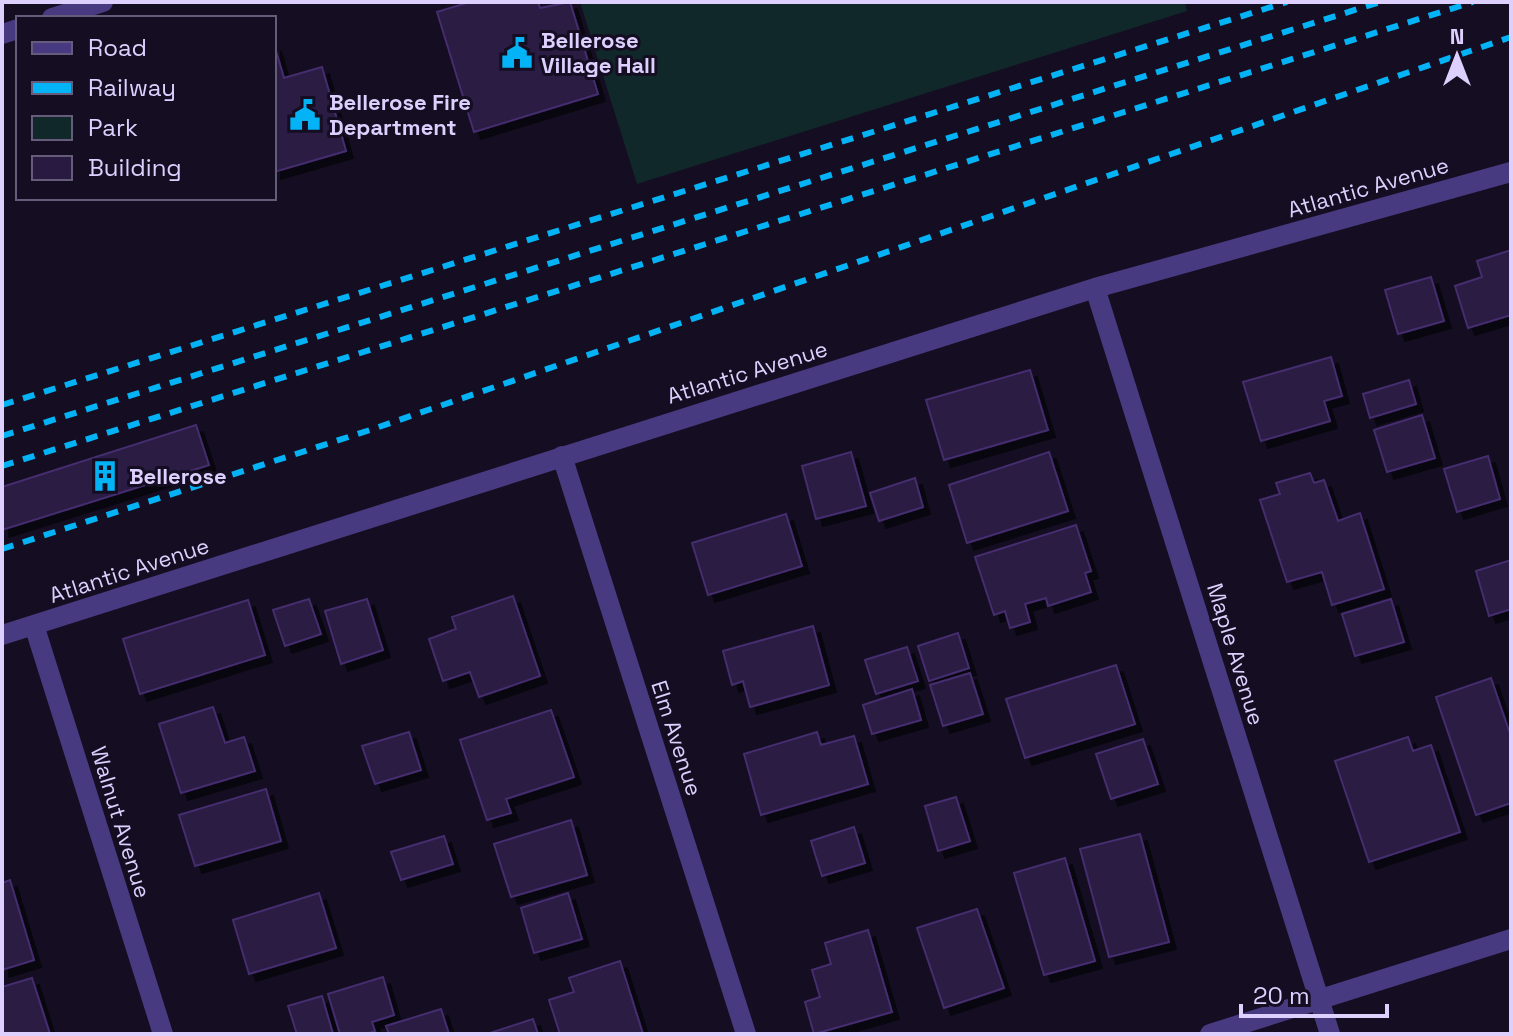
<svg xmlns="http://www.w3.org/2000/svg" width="1513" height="1036" font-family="'Space Grotesk',sans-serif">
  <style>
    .green { fill: #11282b }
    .building { fill: #291a42; stroke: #452d6e; stroke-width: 2; filter: url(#shadow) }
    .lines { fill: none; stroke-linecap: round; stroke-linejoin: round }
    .street { stroke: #483a80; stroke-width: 20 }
    .rail { stroke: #04b3f5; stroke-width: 6; stroke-dasharray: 12 10; stroke-linecap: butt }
    .labels { text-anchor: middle; stroke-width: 6; stroke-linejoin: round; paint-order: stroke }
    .poi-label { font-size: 22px; font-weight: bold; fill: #ddcffe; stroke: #150e22; text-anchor: start }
    .street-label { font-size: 22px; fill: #ddcffe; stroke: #150e22 }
  </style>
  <defs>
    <filter id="shadow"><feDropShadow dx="7" dy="7" stdDeviation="0" flood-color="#0009"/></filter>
  </defs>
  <rect width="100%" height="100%" fill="#150e22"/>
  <path class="green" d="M580,2h605l2,9 -550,173z"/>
  <path class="building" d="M470,2h68l2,6 30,-6 28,92 -124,38 -37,-120z
    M274,44l10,34 38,-11 24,84 -72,21z
    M1511,250v65l-43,13 -13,-42 27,-9 -5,-16z
    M1431,277l13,44 -46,13 -13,-44z
    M1331,357l11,39 -18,5 6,20 -69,20 -18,-59z
    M1030,370l18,60 -104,30 -18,-60z
    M1409,380l7,24 -46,14 -7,-24z
    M1422,415l13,43 -48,14 -13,-42z
    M196,425l13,40 -207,65v-43z
    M851,452l15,54 -50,13 -14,-53z
    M1049,452l19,59 -101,32 -18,-58z
    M1488,456l12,43 -43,13 -13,-43z
    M1310,473l4,10 10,-3 14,41 22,-8 24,76 -52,16 -10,-33 -35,10 -27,-82 20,-6 -4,-11z
    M915,478l8,29 -44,14 -9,-28z
    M786,514l16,52 -94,29 -16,-52z
    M1076,525l15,46 -6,2 6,19 -43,14 -2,-8 -21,6 5,18 -20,6 -5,-17 -11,4 -19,-58z
    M1511,560v49l-22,7 -13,-45z
    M513,596l27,80 -61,21 -9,-25 -27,9 -14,-42 27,-10 -4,-12z
    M309,599l12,35 -36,12 -12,-36z
    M367,599l16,51 -42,14 -16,-53z
    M1391,599l13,43 -49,14 -13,-42z
    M248,600l17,55 -125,39 -17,-55z
    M813,626l16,59 -79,22 -7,-26 -11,4 -9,-34z
    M958,633l11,35 -40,13 -11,-35z
    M907,647l11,34 -42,13 -11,-34z
    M1116,665l19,59 -110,34 -19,-59z
    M970,673l13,41 -40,12 -13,-41z
    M1491,678l20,59v66l-35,12 -40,-118z
    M912,689l9,31 -49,14 -9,-29z
    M213,707l12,36 19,-6 11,34 -74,22 -22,-69z
    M551,710l23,67 -68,22 5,14 -24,7 -27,-80z
    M409,732l12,38 -46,14 -13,-38z
    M817,732l4,13 33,-9 14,48 -107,31 -17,-61z
    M1408,737l5,14 18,-6 29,87 -91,30 -34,-101z
    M1143,739l15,45 -47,15 -15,-45z
    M266,789l15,52 -86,25 -16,-51z
    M956,797l14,44 -32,10 -13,-45z
    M571,820l16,55 -76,22 -17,-53z
    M854,827l11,36 -43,13 -11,-35z
    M1140,834l29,108 -60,15 -29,-108z
    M444,836l9,28 -52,16 -10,-28z
    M1065,858l30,103 -51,14 -30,-102z
    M10,880l24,80 -32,10v-87z
    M319,893l17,55 -87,26 -16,-54z
    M568,893l14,46 -48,14 -13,-45z
    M977,909l27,79 -60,20 -27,-80z
    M868,930l24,82 -78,22 -9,-32 15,-5 -8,-27 19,-6 -6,-21z
    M620,961l23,73h-83l-11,-34 25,-8 -5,-14z
    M383,977l11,38 -22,7 3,9 -8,3h-27l-12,-40z
    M32,978l18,56h-48v-47z
    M322,996l11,38h-36l-9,-28z
    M441,1009l8,25h-60l-3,-8z
    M533,1019l5,15h-51z"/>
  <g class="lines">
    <path class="street" d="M52,18l51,-16
      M2,34l16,-5
      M1095,288l235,746
      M562,456l184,578
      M34,625l129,409
      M2,635l1093,-347 416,-116
      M1210,1034l301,-95"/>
    <path class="rail" d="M2,405l1285,-403
      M2,436l1378,-434
      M2,466l1471,-464
      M2,549l368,-119 1141,-393"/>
  </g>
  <defs>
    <symbol id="civic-bare" viewBox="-9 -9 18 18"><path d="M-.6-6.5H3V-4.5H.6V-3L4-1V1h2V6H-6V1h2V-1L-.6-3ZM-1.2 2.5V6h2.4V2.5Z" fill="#04b3f5" stroke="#150e22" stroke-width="2.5" paint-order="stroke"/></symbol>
    <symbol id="building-bare" viewBox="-9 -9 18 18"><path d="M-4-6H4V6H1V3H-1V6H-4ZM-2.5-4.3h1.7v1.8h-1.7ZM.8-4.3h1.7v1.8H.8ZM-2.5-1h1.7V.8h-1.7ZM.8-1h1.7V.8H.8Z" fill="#04b3f5" stroke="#150e22" stroke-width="2.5" paint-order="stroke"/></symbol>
  </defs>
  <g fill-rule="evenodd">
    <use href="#civic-bare" x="495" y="31" width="44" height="44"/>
    <use href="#civic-bare" x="283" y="93" width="44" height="44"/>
    <use href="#building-bare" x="83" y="454" width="44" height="44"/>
  </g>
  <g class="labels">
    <g class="poi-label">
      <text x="541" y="48">Bellerose<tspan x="541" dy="25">Village Hall</tspan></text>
      <text x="329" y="110">Bellerose Fire<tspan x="329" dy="25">Department</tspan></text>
      <text x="129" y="484">Bellerose</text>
    </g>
    <g class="street-label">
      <text transform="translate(1368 187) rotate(-16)" y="8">Atlantic Avenue</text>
      <text transform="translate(747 372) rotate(-17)" y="8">Atlantic Avenue</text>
      <text transform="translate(129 570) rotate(-18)" y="8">Atlantic Avenue</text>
      <text transform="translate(1236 654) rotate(73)" y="8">Maple Avenue</text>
      <text transform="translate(677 738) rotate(72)" y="8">Elm Avenue</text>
      <text transform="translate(121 822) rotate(73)" y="8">Walnut Avenue</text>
    </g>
  </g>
  <rect width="1513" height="1036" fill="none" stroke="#ddcffe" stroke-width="8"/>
  <rect x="16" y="16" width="260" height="184" fill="#150e22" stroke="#655b7a" stroke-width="2"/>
  <rect x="32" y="42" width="40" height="12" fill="#483a80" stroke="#655b7a" stroke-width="2"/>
  <text x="88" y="56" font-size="24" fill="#ddcffe">Road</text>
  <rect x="32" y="82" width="40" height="12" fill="#04b3f5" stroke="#655b7a" stroke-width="2"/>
  <text x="88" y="96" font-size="24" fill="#ddcffe">Railway</text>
  <rect x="32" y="116" width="40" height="24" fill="#11282b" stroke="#655b7a" stroke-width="2"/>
  <text x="88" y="136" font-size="24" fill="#ddcffe">Park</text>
  <rect x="32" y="156" width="40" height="24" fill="#291a42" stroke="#655b7a" stroke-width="2"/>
  <text x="88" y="176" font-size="24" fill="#ddcffe">Building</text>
  <g transform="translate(1457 56)" stroke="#150e22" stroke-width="6" paint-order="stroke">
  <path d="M0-6L14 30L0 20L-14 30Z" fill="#ddcffe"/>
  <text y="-12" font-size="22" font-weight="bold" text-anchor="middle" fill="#ddcffe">N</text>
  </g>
  <path d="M1241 1004v12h146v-12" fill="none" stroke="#ddcffe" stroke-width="4"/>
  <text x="1253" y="1004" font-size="24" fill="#ddcffe" stroke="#150e22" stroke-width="6" paint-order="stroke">20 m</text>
</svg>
